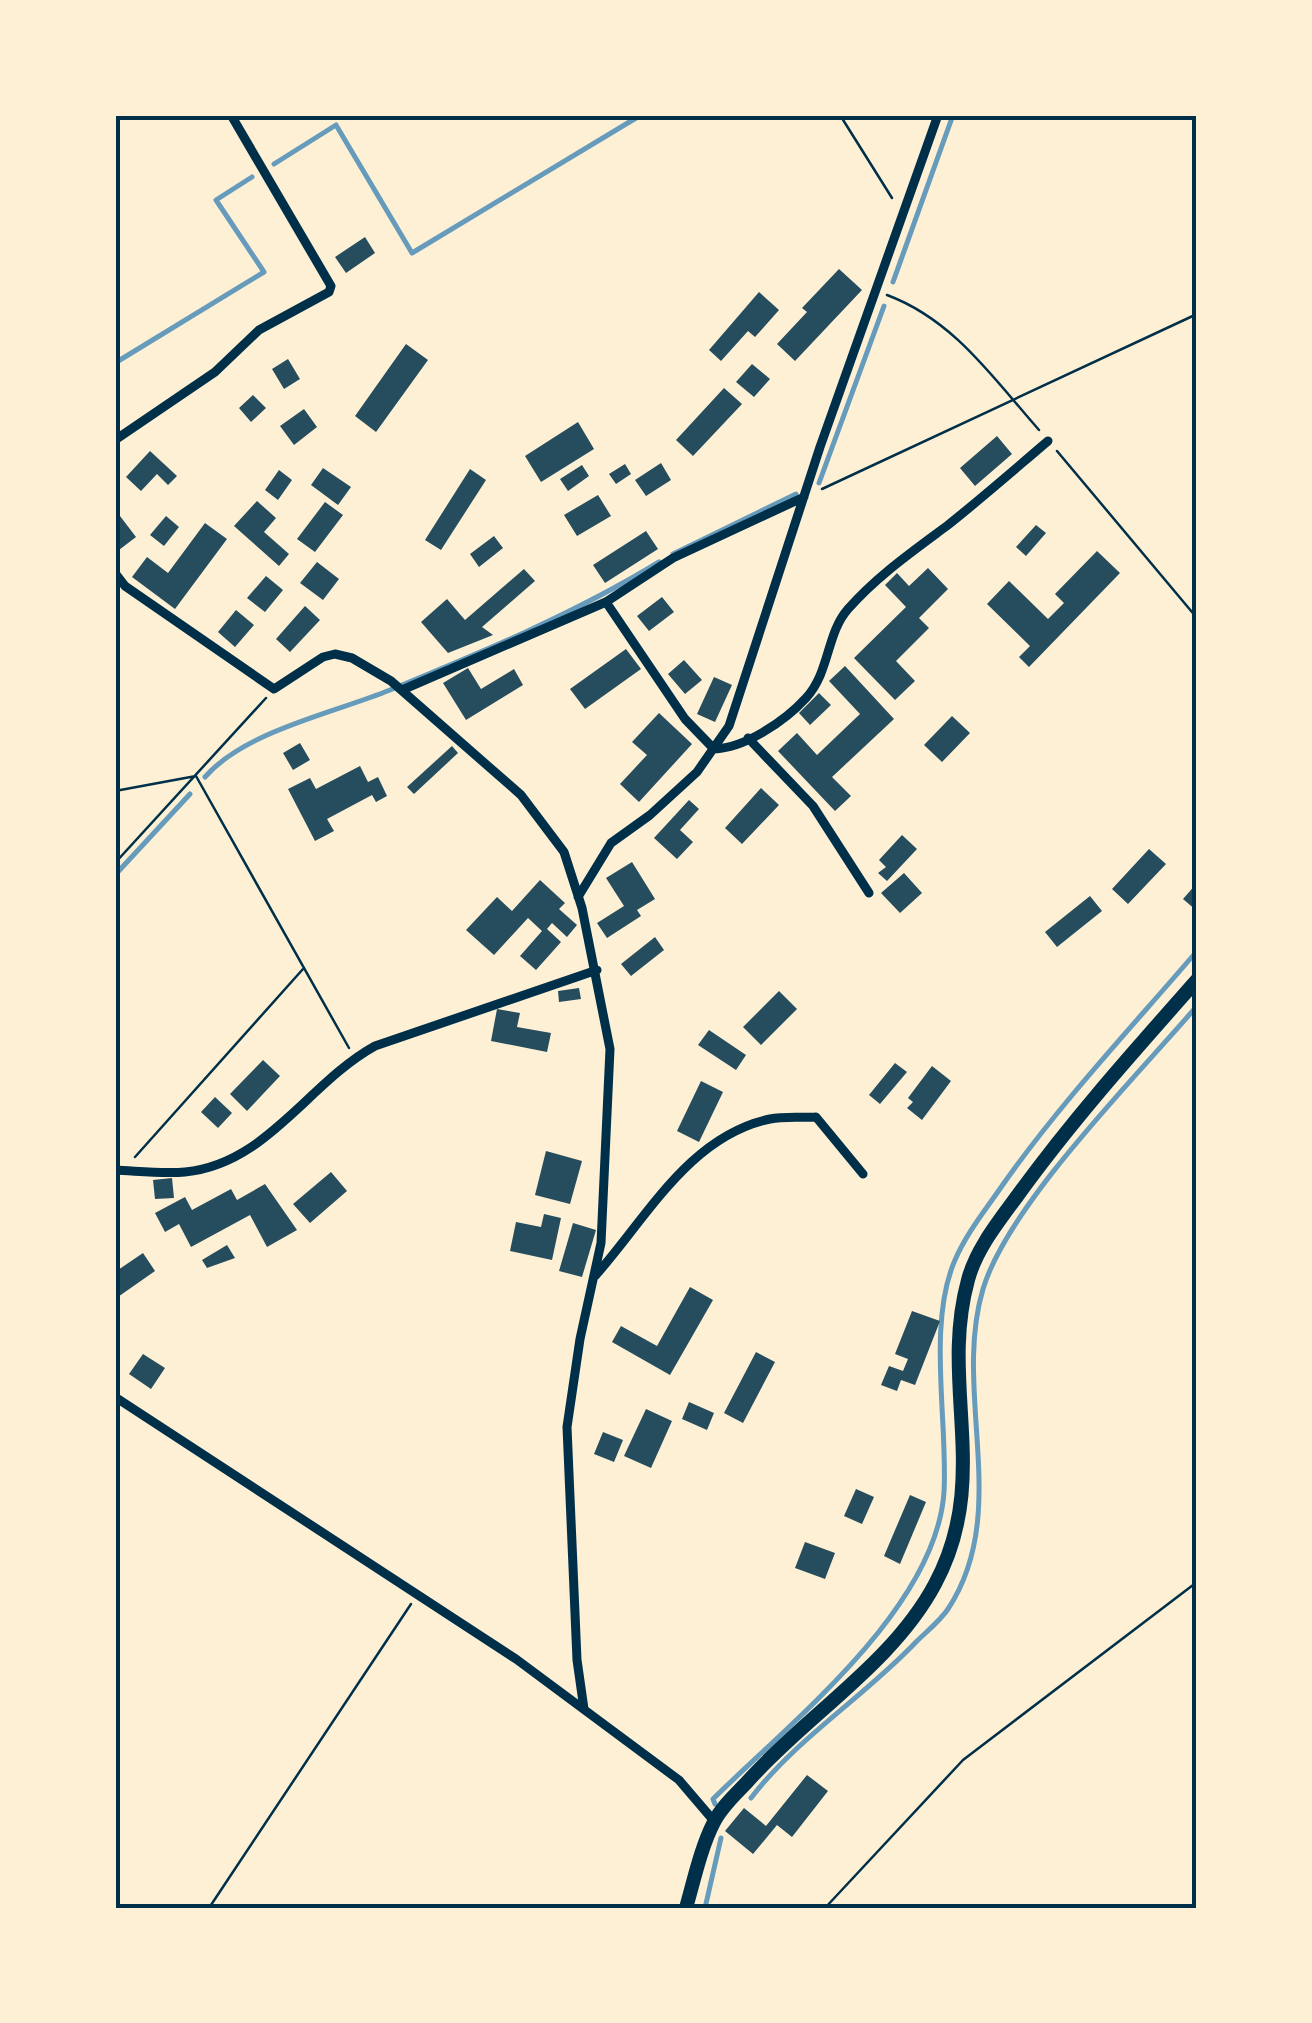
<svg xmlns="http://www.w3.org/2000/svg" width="1312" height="2023" font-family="Roboto,sans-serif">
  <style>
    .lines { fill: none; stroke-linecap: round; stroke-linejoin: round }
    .stream { stroke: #669bbc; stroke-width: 5 }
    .building { fill: #264d5e }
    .path { stroke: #003049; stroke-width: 2.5 }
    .minor { stroke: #003049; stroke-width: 9 }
    .primary { stroke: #003049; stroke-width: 14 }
    .neatline { fill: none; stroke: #003049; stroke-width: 4 }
  </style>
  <rect width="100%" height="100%" fill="#fdf0d5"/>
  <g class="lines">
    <path class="stream" d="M274,164l62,-39 76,128 229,-138
      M893,282l60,-167
      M115,363l149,-91 -48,-72 36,-23
      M819,483l65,-177
      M673,554l123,-60
      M205,777c40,-46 129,-64 185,-87 92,-38 184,-76 269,-128
      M115,875l75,-81
      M751,1798c45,-59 114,-102 165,-156 10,-10 24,-21 32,-33 64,-97 4,-216 35,-320 25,-84 154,-213 214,-283
      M715,1804l-2,-5c80,-79 223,-191 231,-307 4,-70 -17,-168 11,-232 12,-28 32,-52 49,-77 58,-82 128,-156 193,-232
      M705,1908l16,-70"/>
  </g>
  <path class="building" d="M365,237l10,16 -29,20 -11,-16z
    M839,269l23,21 -67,71 -18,-17 30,-32 -5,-4z
    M759,292l20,18 -24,27 -7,-6 -27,30 -12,-11z
    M406,344l22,16 -52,72 -21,-16z
    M288,359l12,20 -16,10 -12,-20z
    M752,364l18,15 -16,18 -18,-15z
    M724,388l18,16 -49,52 -17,-16z
    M253,395l13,13 -15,14 -12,-14z
    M304,409l13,18 -23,18 -14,-19z
    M578,422l16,27 -53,33 -16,-26z
    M997,436l15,18 -37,32 -15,-18z
    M150,451l27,25 -9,9 -11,-11 -16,17 -15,-14z
    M661,463l10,17 -25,16 -11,-16z
    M625,464l6,10 -15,10 -7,-10z
    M582,465l7,11 -21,15 -8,-12z
    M323,468l28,19 -13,18 -27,-20z
    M470,469l16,11 -45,70 -16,-10z
    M279,470l13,10 -14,20 -13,-10z
    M598,495l13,21 -34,20 -13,-21z
    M257,501l19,17 -12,14 25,22 -10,12 -45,-40z
    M325,502l18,13 -28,37 -18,-13z
    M120,516l16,21 -21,16v-33z
    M166,516l13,11 -15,19 -14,-11z
    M205,523l22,16 -52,70 -43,-32 15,-20 21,16z
    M1036,525l10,8 -20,23 -10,-9z
    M646,531l12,18 -53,34 -12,-18z
    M494,536l9,12 -24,19 -9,-13z
    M1097,551l23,22 -91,94 -10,-10 11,-11 -43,-42 22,-23 39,38 16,-16 -9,-9z
    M317,562l22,17 -16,21 -23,-17z
    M928,568l20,21 -29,29 10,10 -33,33 19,20 -20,19 -41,-42 52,-51 -21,-22 12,-12 12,13z
    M524,569l11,12 -53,46 11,8 -45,18 -27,-31 26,-23 18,21z
    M266,576l17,14 -18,22 -18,-14z
    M662,597l12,15 -25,19 -12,-15z
    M305,606l15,14 -30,32 -14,-13z
    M236,610l18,15 -19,22 -17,-15z
    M626,649l15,20 -56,40 -15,-20z
    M684,660l18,20 -17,14 -17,-20z
    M845,666l49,53 -62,58 19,19 -16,15 -57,-60 19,-18 20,22 43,-41 -31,-33z
    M468,668l13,21 33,-20 9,16 -57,35 -23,-37z
    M714,677l18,8 -17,37 -18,-8z
    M819,693l12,12 -21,20 -11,-12z
    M659,713l33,31 -53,58 -19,-18 27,-29 -15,-13z
    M952,716l18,17 -28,29 -18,-17z
    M300,743l10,17 -17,10 -10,-17z
    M452,746l6,7 -44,41 -7,-7z
    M360,766l8,16 10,-5 9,19 -11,6 -4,-7 -45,24 7,12 -19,10 -27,-52 22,-11 6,11z
    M761,788l18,17 -37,39 -17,-16z
    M689,800l10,9 -19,21 13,12 -16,17 -23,-21z
    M902,835l15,14 -30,32 -9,-8 8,-6 -7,-7z
    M1149,849l17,15 -38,40 -16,-15z
    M632,862l23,37 -18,11 4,6 -34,22 -10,-15 27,-17 -18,-28z
    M904,873l18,20 -22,20 -19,-20z
    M540,880l25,23 -6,6 18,16 -10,12 -15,-14 -5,6 14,13 -25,28 -16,-14 22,-25 -14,-13 -34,37 -28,-25 31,-33 15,14z
    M1197,883v28l-14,-12z
    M1090,896l12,15 -45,36 -12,-15z
    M655,937l9,13 -33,26 -10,-12z
    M579,988l2,11 -22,3 -1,-11z
    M779,991l18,18 -36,36 -18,-18z
    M497,1009l23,4 -3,14 34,6 -4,19 -56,-11z
    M709,1030l37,25 -10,15 -38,-25z
    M263,1060l17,16 -33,35 -17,-17z
    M895,1063l12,9 -27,32 -11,-9z
    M932,1066l19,15 -29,39 -15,-12 6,-6 -5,-4z
    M701,1081l22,11 -24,50 -22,-11z
    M215,1097l17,16 -14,15 -17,-16z
    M546,1151l36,10 -12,43 -35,-9z
    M331,1172l16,19 -37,32 -17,-19z
    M172,1178l2,20 -19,1 -2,-19z
    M265,1184l32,46 -30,17 -17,-32 -59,32 -12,-23 -14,8 -10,-19 30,-16 7,13 39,-21 6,11z
    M544,1214l17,4 -9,42 -42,-9 6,-29 25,5z
    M573,1223l23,7 -14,47 -23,-6z
    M227,1245l8,13 -28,10 -5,-8z
    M143,1253l12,18 -40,28v-27z
    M690,1287l23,13 -43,75 -58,-33 9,-16 36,20z
    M912,1311l28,10 -25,64 -14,-5 -4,11 -16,-6 8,-19 14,5 5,-12 -13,-5z
    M756,1352l19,10 -32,61 -19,-10z
    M143,1354l22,14 -14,21 -22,-15z
    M689,1402l25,11 -7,17 -25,-11z
    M646,1409l26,12 -21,47 -27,-12z
    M603,1432l20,8 -9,22 -20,-8z
    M856,1489l18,8 -12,27 -18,-8z
    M910,1495l16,7 -26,62 -16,-8z
    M805,1542l30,11 -10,26 -30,-11z
    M807,1775l21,16 -36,46 -15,-12 -24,29 -28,-23 19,-23 22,18z"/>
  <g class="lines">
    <path class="path" d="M840,115l52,83
      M887,295c67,25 106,83 152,135
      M1057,451l140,167
      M822,489l375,-175
      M115,791l81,-15 153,272
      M115,863l151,-165
      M135,1157l168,-188
      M209,1908l202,-304
      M825,1908l138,-148 234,-178"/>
    <path class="minor" d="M115,440l100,-68 44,-42 70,-38 2,-6 -100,-171
      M115,573l10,13 149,103 49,-32 12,-3 17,4 39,23 130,114 43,57 18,56 28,141 -9,194 -21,96 -13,88 10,233 7,49
      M606,602l79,117 29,30c31,-1 71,-28 92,-51 24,-26 20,-64 42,-89 29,-33 65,-58 100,-84 34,-27 67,-56 100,-84
      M402,690l204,-88 67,-44 131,-61
      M748,738l65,68 56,87
      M578,897l33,-54 39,-28 47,-43 32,-46 91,-279 118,-332
      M115,1170c23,1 47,4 70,2 82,-8 123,-89 190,-126l222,-76
      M595,1276c51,-57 94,-140 175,-157 14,-3 31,-1 46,-2l47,57
      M115,1397l401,262 163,121 35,41"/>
    <path class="primary" d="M686,1908c8,-28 15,-61 28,-86 8,-16 23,-29 34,-41 59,-66 145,-118 187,-197 57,-106 4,-199 33,-304 8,-31 31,-59 50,-85 55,-76 117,-145 179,-215"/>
  </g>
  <rect width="1312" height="2023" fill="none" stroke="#fdf0d5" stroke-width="235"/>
  <rect x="118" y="118" width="1076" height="1788" class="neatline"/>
</svg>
